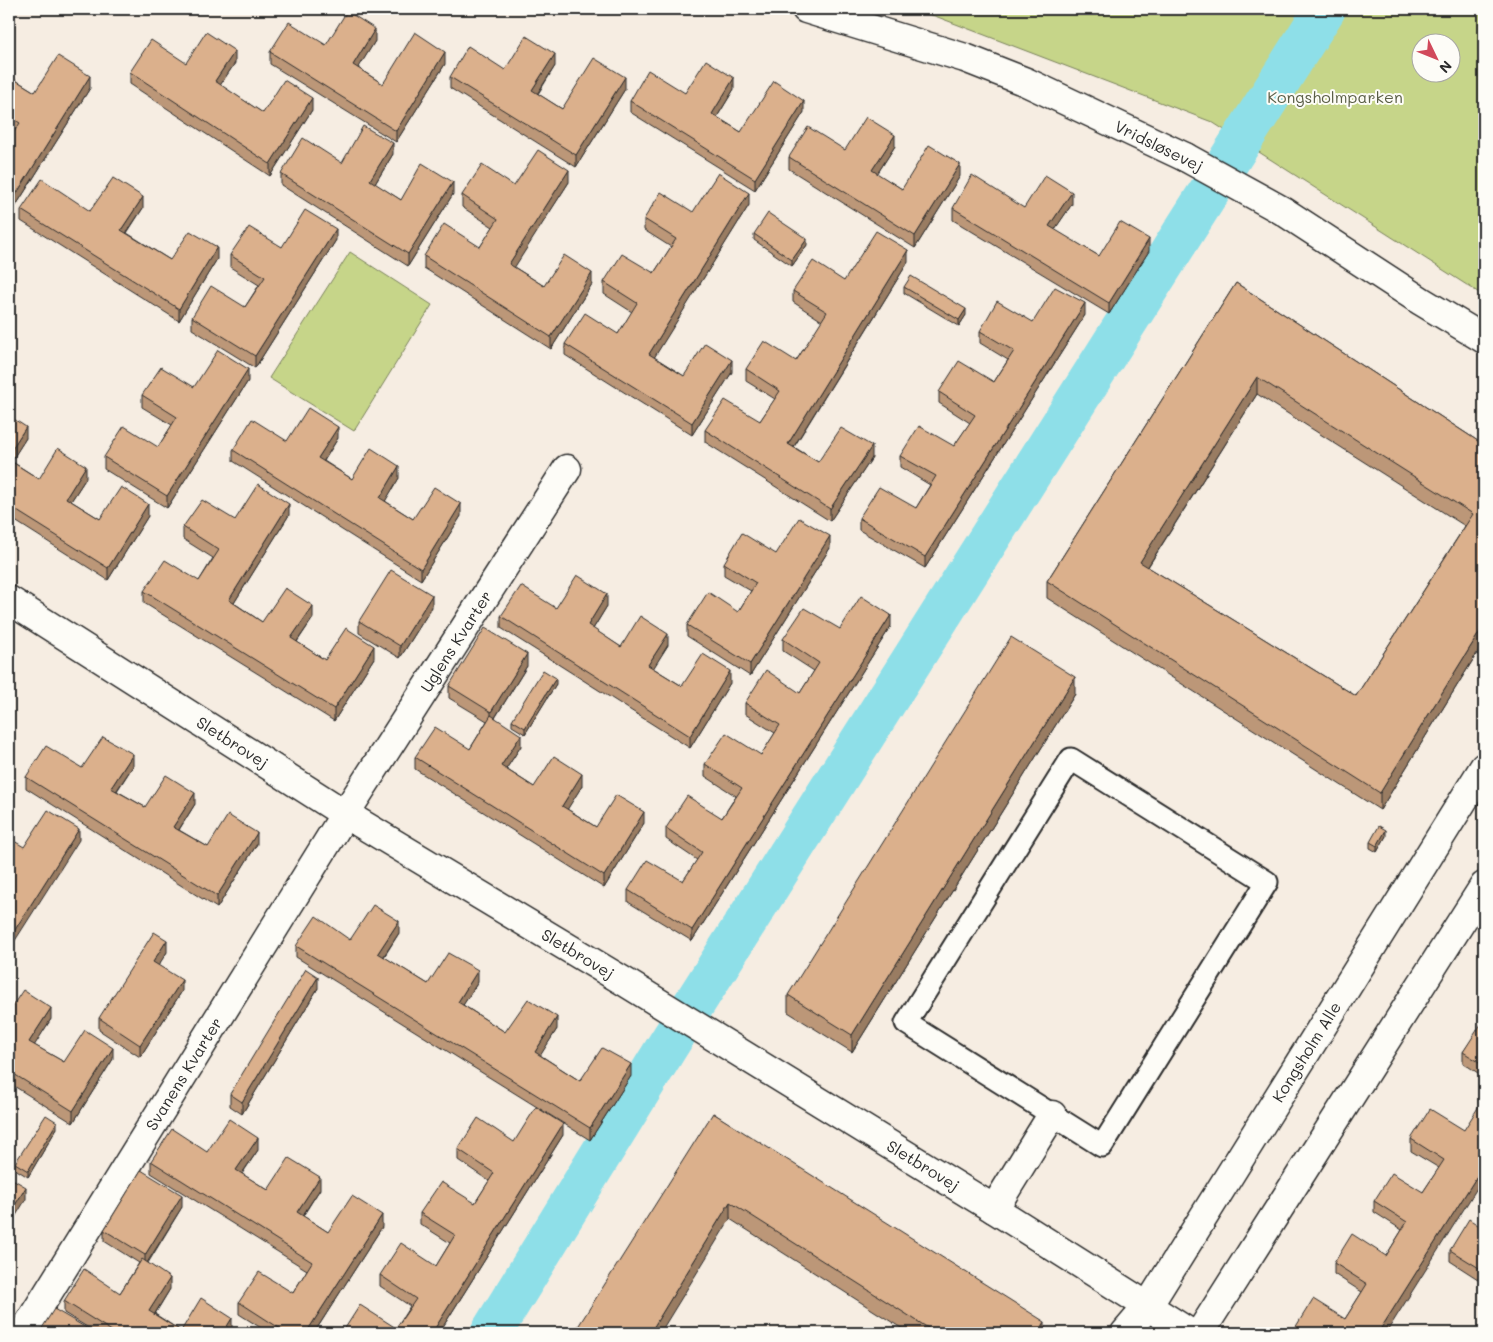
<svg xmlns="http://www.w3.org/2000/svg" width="1493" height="1342" font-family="Mali,sans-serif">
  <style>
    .green { fill: #c6d589; stroke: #78805a; fill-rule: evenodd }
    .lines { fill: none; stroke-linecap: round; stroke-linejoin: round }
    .canal { stroke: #8edfe8; stroke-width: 42 }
    .service-casing { stroke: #2b2b2b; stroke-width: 25 }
    .minor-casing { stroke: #2b2b2b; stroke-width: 31 }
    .tertiary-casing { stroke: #2b2b2b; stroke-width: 31 }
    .service { stroke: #fdfcf7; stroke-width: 21 }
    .minor { stroke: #fdfcf7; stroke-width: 28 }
    .tertiary { stroke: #fdfcf7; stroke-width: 28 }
    .wall { fill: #bc9778; stroke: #2b2b2b; fill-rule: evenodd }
    .shaded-wall { fill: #997b62; stroke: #2b2b2b }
    .building { fill: #dbb08c; stroke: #2b2b2b; fill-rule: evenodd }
    .labels { text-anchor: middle; stroke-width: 4; stroke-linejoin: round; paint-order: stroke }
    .park-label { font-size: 16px; fill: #5a5e47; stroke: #fdfcf7 }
    .street-label { font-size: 16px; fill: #2b2b2b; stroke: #fdfcf7 }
  </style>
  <rect width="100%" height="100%" fill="#f6ede2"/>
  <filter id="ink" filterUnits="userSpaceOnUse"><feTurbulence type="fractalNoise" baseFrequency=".02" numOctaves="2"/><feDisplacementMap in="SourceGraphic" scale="10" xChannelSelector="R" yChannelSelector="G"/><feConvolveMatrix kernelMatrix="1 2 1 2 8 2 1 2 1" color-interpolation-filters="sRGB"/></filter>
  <g filter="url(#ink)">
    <path class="green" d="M909,9h575v287l-272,-174 -277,-106zM1420,42h30v30h-30z
      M350,252l82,53 -78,126 -85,-53z"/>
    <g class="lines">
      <path class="canal" d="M491,1333l177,-288 657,-1036"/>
      <defs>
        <path id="service" d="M1071,759l196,123 -165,264 -196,-123z"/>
        <g id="minor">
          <path d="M806,9l159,49 61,24 159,75"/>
          <path id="s1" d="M9,600l336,214 280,168 369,227 196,124"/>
          <path d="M994,1209l58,-94"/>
          <path id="s2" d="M23,1333l322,-519 222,-345"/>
        </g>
        <g id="tertiary">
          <path d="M1185,157l98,54 138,90 63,38"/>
          <path id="s3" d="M1125,1333l23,-27 336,-539"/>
          <path d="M1200,1333l284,-447"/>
        </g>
      </defs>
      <use href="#service" class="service-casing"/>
      <use href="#minor" class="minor-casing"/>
      <use href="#tertiary" class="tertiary-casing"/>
      <use href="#service" class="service"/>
      <use href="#minor" class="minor"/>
      <use href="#tertiary" class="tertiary"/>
    </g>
    <path class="wall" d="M375,41l-17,27 25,16 62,-20 -49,78 -126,-78v-12l56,-7z
      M186,63h49l-15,22 43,28 49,-3 -42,66 -140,-92v-12z
      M555,66l-17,28 24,15 63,-20 -49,78 -126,-79v-11l55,-7z
      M9,76l26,16 55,-4 -80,127h-1v-76l5,-8 -5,-4z
      M734,89l-17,28 24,15 63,-20 -49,78 -125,-78v-11l55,-8z
      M895,146l-18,28 25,15 58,-13 -45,72 -126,-79v-12l56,-7z
      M393,154l-18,30 26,16 52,-6 -45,72 -127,-81v-11z
      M569,182l-55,85 30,19 48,-2 -41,65 -127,-81v-12l56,-9 13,-20 -31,-20v-12l52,-9z
      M1072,204l-18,26 45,26 50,-5 -40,63 -156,-94v-12h71z
      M749,205l-95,152 30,19 48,-4 -40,63 -127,-80v-11l53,-10 14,-22 -28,-18v-12l50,-9 17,-26 -27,-17v-11z
      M143,208l-16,25 43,27 47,-1 -38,62 -158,-100v-11l69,1z
      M754,234l53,11 -15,21 -38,-26z
      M336,240l-81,128 -63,-39v-12l53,-10 14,-22 -29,-18v-12l52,-8z
      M908,262l-114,185 24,15 54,-4 -42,63 -125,-79v-12l55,-9 15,-22 -29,-18v-12l50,-8 26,-40 -29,-19v-11l51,-10z
      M1236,283l248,162v197l-104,168 -333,-212v-17zM1257,394l208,132 -109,170 -208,-129z
      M904,287l62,28 -7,11 -55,-33z
      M1085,315l-160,253 -66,-38v-12l57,-10 14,-23 -30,-18v-11l54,-10 16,-23 -31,-20v-11l55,-10 14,-22 -28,-17v-12l53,-9z
      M248,381l-81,127 -63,-39v-12l54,-10 14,-22 -30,-18v-12l52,-8z
      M9,416l17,22 -15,23 28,18 47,-1 -15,23 29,18 48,-3 -40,64 -99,-63z
      M338,438l-14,23 28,18 47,-1 -14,23 28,18 48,-3 -40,64 -188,-119v-11l54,-9z
      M289,515l-55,88 28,19 51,-4 -16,24 28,18 49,-2 -40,63 -190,-118v-12l55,-10 14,-23 -30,-19v-12l52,-7z
      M830,548l-80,128 -63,-40v-11l51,-13 13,-21 -27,-16v-12l52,-9z
      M607,606l-14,23 28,18 47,-2 -15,23 29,18 48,-3 -40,65 -189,-120v-12l55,-8z
      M432,607l-32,51 -41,-25v-12z
      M891,626l-199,315 -64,-39v-12l55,-9 14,-21 -31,-21v-11l56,-10 14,-22 -31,-20v-12l56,-9 14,-22 -30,-19v-11l55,-10 14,-22 -31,-20v-12l57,-10z
      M527,666l-32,52 26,28 -15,23 28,18 48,-1 -15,23 29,18 48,-4 -40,65 -189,-119v-12l55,-8 17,-28 -38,-23v-12z
      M556,684l-31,50 -13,-8v-6z
      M1075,694l-223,358 -64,-40v-17z
      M133,766l-16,25 28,16 50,-3 -16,26 29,17 49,-3 -40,64 -191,-120v-11l56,-9z
      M1386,836l-9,16 -7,-4v-6z
      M399,933l-15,24 44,27 50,-2 -15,23 42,27 52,-3 -17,26 40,26 51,-5 -41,64 -294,-183v-11z
      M167,952l-9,13 24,26 -42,66 -41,-27v-12z
      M318,988l-76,126 -12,-8v-12z
      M9,1011l42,8 -17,26 30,17 49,-3 -40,64 -64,-40z
      M1484,1022v55l-21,-14v-11z
      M713,1113l332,220h-136l-179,-114z
      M57,1128l-29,49 -13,-8v-6z
      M1464,1130l-78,203h-91v-5l50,-9 17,-27 -28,-18v-11l52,-7 16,-26 -28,-18v-11l49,-9 16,-24 -28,-17v-12z
      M563,1135l-124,198h-97l54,-5 14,-22 -30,-20v-11l56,-9 14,-23 -30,-19v-11l55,-10 14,-22 -31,-21v-11l56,-7z
      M258,1150l-16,24 26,16 52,-1 -17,27 25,16 54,-5 -68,106h-45l-30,-19v-12l54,-9 14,-23 -156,-97v-12l56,-9z
      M182,1207l-34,56 22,26 -15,25 26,17 51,-1 -2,3h-133l-33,-20v-12l56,-8 19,-30 -35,-22v-11z
      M1484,1229v54l-34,-22v-11z"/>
    <path class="shaded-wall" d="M375,29v12l-22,36v-12z
      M235,51v12l-20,30v-12z
      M445,52v12l-49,78v-11z
      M555,54v12l-23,36v-12z
      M90,76v12l-80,127v-11z
      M625,77v12l-49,78v-12z
      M734,78v11l-22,36v-11z
      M312,98v12l-42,66v-12z
      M804,101v11l-49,78v-11z
      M895,135v11l-23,36v-12z
      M393,143v11l-23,38v-12z
      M960,164v12l-45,72v-12z
      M569,170v12l-60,94v-12z
      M453,182v12l-45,72v-12z
      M1072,192v12l-23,34v-12z
      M749,193v12l-100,161v-12z
      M143,197v11l-22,33v-11z
      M336,229v11l-81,128v-12z
      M807,239v6l-15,21v-6z
      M1149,239v12l-40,63v-11z
      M217,247v12l-38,62v-12z
      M908,250v12l-120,194v-12z
      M592,273v11l-41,65v-12z
      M1085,303v12l-160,253v-11z
      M966,309v6l-7,11v-6z
      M732,360v12l-40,63v-12z
      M248,369v12l-81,127v-12z
      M1257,377v17l-117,185v-17z
      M26,427v11l-17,27v-12z
      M338,427v11l-20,32v-12z
      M872,446v12l-42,63v-12z
      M86,466v12l-20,31v-11z
      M399,466v12l-19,32v-12z
      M148,504v12l-40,64v-12z
      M289,504v11l-60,96v-11z
      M461,504v12l-40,64v-11z
      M830,536v12l-80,128v-12z
      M607,594v12l-19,31v-12z
      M432,595v12l-32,51v-12z
      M313,606v12l-22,32v-12z
      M891,615v11l-199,315v-11z
      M1484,625v17l-104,168v-17z
      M668,634v11l-20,32v-12z
      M374,646v12l-40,63v-12z
      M527,654v12l-36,58v-12z
      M730,671v12l-40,65v-12z
      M1075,677v17l-223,358v-17z
      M556,678v6l-31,50v-6z
      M521,735v11l-20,31v-11z
      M133,754v12l-22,33v-11z
      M582,774v12l-20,32v-12z
      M195,793v11l-22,35v-12z
      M644,812v11l-40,65v-12z
      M79,829v11l-70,110v-11z
      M1386,830v6l-9,16v-6z
      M257,833v11l-40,64v-12z
      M399,921v12l-21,32v-12z
      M167,940v12l-14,22v-12z
      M478,970v12l-20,31v-11z
      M318,977v11l-76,126v-12z
      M182,980v11l-42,66v-12z
      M51,1008v11l-22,35v-12z
      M557,1017v12l-22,35v-12z
      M113,1048v11l-40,64v-12z
      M631,1064v12l-41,64v-12z
      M57,1122v6l-29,49v-6z
      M563,1124v11l-124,198h-7z
      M258,1138v12l-22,32v-12z
      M1484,1165v12l-98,156h-8z
      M320,1177v12l-23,35v-12z
      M26,1187v12l-17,28v-12z
      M182,1195v12l-37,59v-11z
      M730,1202v17l-70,114h-10z
      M382,1215v12l-68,106h-8z
      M170,1278v11l-21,34v-12z
      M232,1318v12l-2,3h-7z
      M1045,1322v11h-7z"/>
    <path class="building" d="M347,11l28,18 -22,36 30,19 32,-52 30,20 -49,79 -126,-79 19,-30 37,23z
      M206,32l29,19 -20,30 48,32 21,-33 28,18 -42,66 -140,-92 21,-32 35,23z
      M526,36l29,18 -23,36 30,19 32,-51 31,19 -49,78 -126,-78 18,-31 37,24z
      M58,56l32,20 -80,128 -1,-1v-64l11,-16 -11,-7v-40l26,16z
      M706,60l28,18 -22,36 29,18 33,-51 30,20 -49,78 -125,-78 18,-31 37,23z
      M866,117l29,18 -23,35 30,19 27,-44 31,19 -45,72 -126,-79 19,-30 37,23z
      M363,126l30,17 -23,37 31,20 21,-37 31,19 -45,72 -127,-80 22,-36 39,25z
      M538,150l31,20 -60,94 35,22 20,-31 28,18 -41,64 -127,-81 20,-32 36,23 18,-28 -36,-24 20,-30 32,21z
      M718,173l31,20 -100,161 35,22 21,-33 27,17 -40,63 -127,-79 20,-31 33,21 19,-31 -33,-21 18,-28 32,19 22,-34 -32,-20 17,-27 32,20z
      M972,175l52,33 21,-33 27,17 -23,34 50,30 21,-34 29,17 -40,64 -156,-95z
      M113,178l30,19 -22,33 49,30 20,-29 27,16 -38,62 -158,-99 21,-31 48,32z
      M305,210l31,19 -81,127 -63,-39 19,-31 34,21 20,-30 -35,-22 19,-28 33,20z
      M768,213l39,26 -15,21 -38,-26z
      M876,231l32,19 -120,194 30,18 23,-34 31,18 -42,63 -125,-79 20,-30 35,21 20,-30 -34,-22 18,-28 32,20 31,-49 -34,-21 20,-30 31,20z
      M911,276l55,33 -7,11 -55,-33z
      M1236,283l248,162v180l-104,168 -333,-212zM1257,377l216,137 -117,182 -216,-134z
      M1055,287l30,16 -160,254 -66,-39 20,-31 37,21 20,-32 -36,-20 19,-30 35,20 21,-31 -36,-23 20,-31 35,21 20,-31 -34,-20 17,-30 36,21z
      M218,350l30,19 -81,127 -63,-39 20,-31 34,21 19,-30 -35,-22 19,-28 33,20z
      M308,408l30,19 -20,31 34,21 19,-31 28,18 -19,32 33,21 21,-32 27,17 -40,65 -188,-119 19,-31 35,22z
      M9,416l17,11 -17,26z
      M58,448l28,18 -20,32 34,21 21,-32 27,17 -40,64 -99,-62v-46l30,19z
      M258,484l31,20 -60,96 33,22 23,-34 28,18 -22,32 34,22 21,-32 28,18 -40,63 -190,-118 21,-31 34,21 20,-31 -36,-23 19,-27 33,20z
      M799,518l31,18 -80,128 -63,-39 21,-33 30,20 18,-29 -32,-20 18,-30 34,21z
      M391,570l41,25 -32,51 -41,-25z
      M577,575l30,19 -19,31 33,22 19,-31 28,18 -20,31 34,21 21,-32 27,17 -40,65 -189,-120 20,-30 35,22z
      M861,596l30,19 -199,315 -64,-40 19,-30 36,21 19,-29 -36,-24 21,-32 35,22 20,-30 -37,-24 21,-31 35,22 19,-30 -35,-22 21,-33 34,23 19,-30 -36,-24 21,-31 36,21z
      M485,628l42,26 -36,58 -42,-26z
      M1011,637l64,40 -223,358 -64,-40z
      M543,670l13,8 -31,50 -13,-8z
      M491,715l30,20 -20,31 33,21 20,-31 28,18 -20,32 34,21 20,-32 28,17 -40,64 -189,-119 20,-30 35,22z
      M103,737l30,17 -22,34 34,19 21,-32 29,18 -22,34 35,20 20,-32 29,18 -40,63 -191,-119 20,-31 36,22z
      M48,810l31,19 -70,110v-101l15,9z
      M1379,826l7,4 -9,16 -7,-4z
      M373,905l26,16 -21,32 50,31 20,-31 30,17 -20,32 47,30 23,-33 29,18 -22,35 45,29 22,-33 29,16 -41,64 -294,-182 20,-30 34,24z
      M154,932l13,8 -14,22 29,18 -42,65 -41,-27z
      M306,969l12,8 -76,125 -12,-8z
      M23,990l28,18 -22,34 35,20 21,-32 28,18 -40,63 -64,-40v-60z
      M1483,1021l1,1v43l-21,-13z
      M1484,1098v67l-106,168h-74l-9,-5 18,-29 32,20 22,-35 -33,-21 18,-29 34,22 21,-34 -33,-21 18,-28 31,19 21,-32 -33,-21 19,-30 34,21z
      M536,1107l27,17 -131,209h-90l18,-28 36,23 20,-29 -36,-24 21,-32 35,23 19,-31 -35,-22 21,-31 34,21 19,-30 -36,-24 20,-31 36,24z
      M713,1113l332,209 -7,11h-102l-206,-131 -80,131h-76z
      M46,1115l11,7 -29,49 -13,-8z
      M229,1119l29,19 -22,32 32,20 21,-32 31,19 -23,35 31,20 24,-36 30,19 -76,118h-19l-48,-31 20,-30 34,21 19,-31 -161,-101 21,-32 35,23z
      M141,1170l41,25 -37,60 -41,-25z
      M9,1177l17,10 -17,28z
      M1469,1219l15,10v42l-34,-21z
      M142,1259l28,19 -21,33 32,20 20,-33 31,20 -9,15h-108l-51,-32 20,-32 36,24z
      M54,1309l41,24h-56z"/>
  </g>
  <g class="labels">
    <g class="park-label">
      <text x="1335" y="103">Kongsholmparken</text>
    </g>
    <g class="street-label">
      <text transform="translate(1159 146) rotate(26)" y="6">Vridsløsevej</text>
      <text dy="6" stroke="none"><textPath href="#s2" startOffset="816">Uglens Kvarter</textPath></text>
      <text dy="6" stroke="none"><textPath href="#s1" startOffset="265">Sletbrovej</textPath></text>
      <text dy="6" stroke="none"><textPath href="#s1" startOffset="670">Sletbrovej</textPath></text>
      <text dy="6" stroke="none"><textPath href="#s3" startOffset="335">Kongsholm Alle</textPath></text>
      <text dy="6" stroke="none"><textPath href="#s2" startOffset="305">Svanens Kvarter</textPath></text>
      <text dy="6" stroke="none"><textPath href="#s1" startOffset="1075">Sletbrovej</textPath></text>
    </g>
  </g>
  <rect width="1493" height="1342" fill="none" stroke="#fdfcf7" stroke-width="30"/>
  <rect x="15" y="15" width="1463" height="1312" fill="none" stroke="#2b2b2b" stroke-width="2" filter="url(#ink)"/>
  <g transform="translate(1436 58) rotate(133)"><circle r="24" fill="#fdfcf7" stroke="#a9a8a5"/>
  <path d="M0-4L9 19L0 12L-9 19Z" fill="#d1495b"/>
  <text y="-8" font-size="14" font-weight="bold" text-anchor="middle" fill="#2b2b2b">N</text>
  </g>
</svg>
